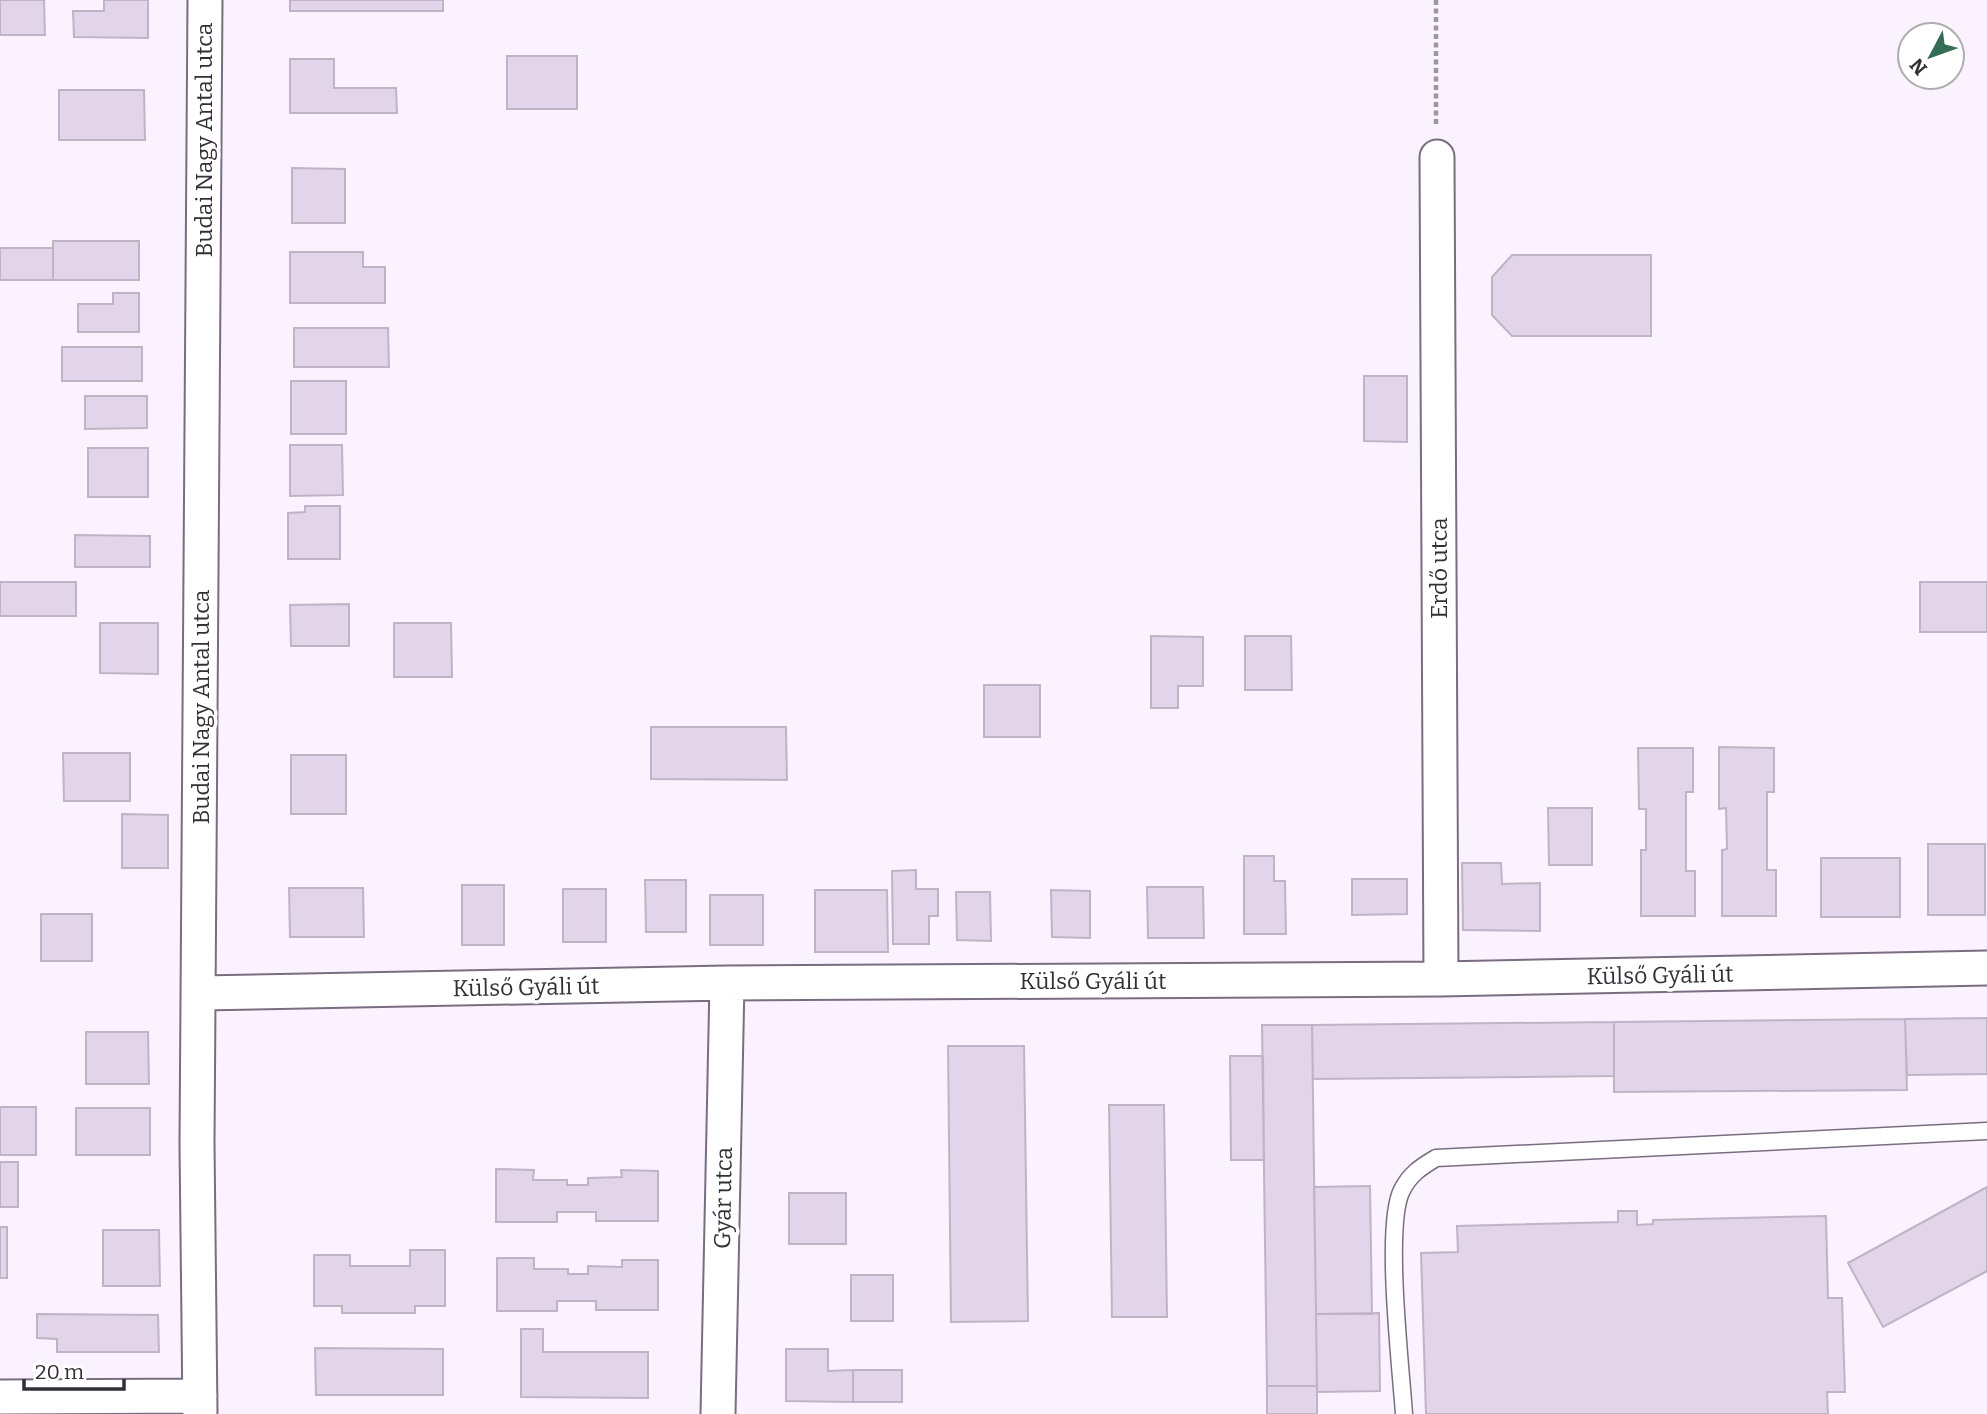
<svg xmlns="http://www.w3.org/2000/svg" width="1987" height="1414" font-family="Bitter,serif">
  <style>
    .building { fill: #e2d5e9; stroke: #c0b3c6; stroke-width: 2 }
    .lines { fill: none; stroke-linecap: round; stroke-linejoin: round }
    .lane-casing { stroke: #796d7f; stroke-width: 19 }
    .street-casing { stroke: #796d7f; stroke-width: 37 }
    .path { stroke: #9d97a1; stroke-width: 4.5; stroke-dasharray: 5 3.5; stroke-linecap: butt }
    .lane { stroke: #fff; stroke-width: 16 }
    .street { stroke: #fff; stroke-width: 33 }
    .labels { text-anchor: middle; stroke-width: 7; stroke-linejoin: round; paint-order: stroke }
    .street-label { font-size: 23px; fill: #342f37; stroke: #fff }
  </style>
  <rect width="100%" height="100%" fill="#faf2fe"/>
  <path class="building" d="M0,0h44l1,35h-45z
    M104,0h44v38l-74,-1 -1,-26h31z
    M290,0h153v11h-153z
    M507,56h70v53h-70z
    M290,59h44v29h62l1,25h-107z
    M59,90h85l1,50h-86z
    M292,168l53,1v54h-53z
    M53,241h86v39h-86z
    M0,248h53v32h-53z
    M290,252h73v15h22v36h-95z
    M1512,255h139v81h-139l-20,-21v-38z
    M113,293h26v39h-61v-28h35z
    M294,328h94l1,39h-95z
    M62,347h80v34h-80z
    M1364,376h43v66l-43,-1z
    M291,381h55v53h-55z
    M85,396h62v32l-62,1z
    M290,445h52l1,50 -53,1z
    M88,448h60v49h-60z
    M305,506h35v53h-52v-46l17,-1z
    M75,535l75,1v31h-75z
    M0,582h76v34h-76z
    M1920,582h67v50h-67z
    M349,604v42h-58l-1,-41z
    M100,623h58v51l-58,-1z
    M394,623h57l1,54h-58z
    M1151,636l52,1v49h-25v22h-27z
    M1245,636h46l1,54h-47z
    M984,685h56v52h-56z
    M651,727h135l1,53 -136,-1z
    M1719,747l55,1v44h-7v78h9v46h-54v-66l5,-1 -1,-41 -7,1z
    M1638,748h55v44h-7v79h9v45h-54v-66h5v-41h-7z
    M63,753h67v48h-66z
    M291,755h55v59h-55z
    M1548,808h44v57h-43z
    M122,814l46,1v53h-46z
    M1928,844h57v71h-57z
    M1244,856h30v25h11l1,53h-42z
    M1821,858h79v59h-79z
    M1462,863h39l1,21 38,-1v48l-77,-1z
    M916,870v19h22v27h-9v28h-36l-1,-73z
    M1352,879h55v35l-55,1z
    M645,880h41v52h-40z
    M462,885h42v60h-42z
    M1147,887h56l1,51h-56z
    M289,888h74l1,49h-74z
    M563,889h43v53h-43z
    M815,890h72l1,62h-73z
    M1051,890l39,1v47l-38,-1z
    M956,892h34l1,49 -34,-1z
    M710,895h53v50h-53z
    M41,914h51v47h-51z
    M1987,1018v56l-80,1 -2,-56z
    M1905,1019l2,71 -293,2v-70z
    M1614,1022v54l-301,3 -1,-54z
    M1262,1025h50l5,361h-50z
    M86,1032h62l1,52h-63z
    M948,1046h76l4,275 -77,1z
    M1230,1056h33l1,104h-33z
    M1109,1105h55l3,212h-55z
    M0,1107h36v48h-36z
    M76,1108h74v47h-74z
    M0,1162h18v45h-18z
    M496,1169l38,1 -1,10h34v5h21v-7l34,-1 -1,-7 37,1v50h-62v-9h-39v10h-61z
    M1370,1186l2,128h-56l-2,-127z
    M1987,1187v84l-104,56 -35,-64z
    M789,1193h57v51h-57z
    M1618,1211h19v14l16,-1v-4l173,-4 2,82h14l3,94h-18l1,22h-402l-5,-161 37,-1 -1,-26 161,-4z
    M0,1227h7v51h-7z
    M103,1230h56l1,56h-57z
    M410,1250h35v56h-30v7h-73v-7h-28v-51h36v11h60z
    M497,1258h37v11h34v5h20v-8l34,1v-7h36v50h-62v-9h-39v10h-60z
    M851,1275h42v46h-42z
    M1379,1313l1,78 -63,1 -1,-78z
    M37,1314l121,1 1,37h-102v-13l-20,-1z
    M521,1329h22v23h105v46l-127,-1z
    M315,1348l128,1v46h-127z
    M786,1349h42v22l25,-1v32l-67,-1z
    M853,1370h49v32h-49z
    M1267,1386h50v28h-50z"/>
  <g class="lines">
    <defs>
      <path id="lane" d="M1404,1414c-3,-45 -20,-190 -2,-224 8,-16 19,-23 34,-32l551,-27"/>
      <path id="street" d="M1437,157l4,822
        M199,993l528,-10 714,-4 546,-11
        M0,1397l200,-1
        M200,1414l-3,-270 8,-1144
        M718,1414l9,-431"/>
    </defs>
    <use href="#lane" class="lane-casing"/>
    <use href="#street" class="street-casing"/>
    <path class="path" d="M1436,0v124"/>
    <use href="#lane" class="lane"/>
    <use href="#street" class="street"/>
  </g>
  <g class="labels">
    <g class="street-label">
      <text transform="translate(204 140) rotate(-90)" y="8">Budai Nagy Antal utca</text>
      <text transform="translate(1439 568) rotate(-90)" y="8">Erdő utca</text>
      <text transform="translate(201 707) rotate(-90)" y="8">Budai Nagy Antal utca</text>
      <text transform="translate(1660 975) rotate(-1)" y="8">Külső Gyáli út</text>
      <text x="1093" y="989">Külső Gyáli út</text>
      <text transform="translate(526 987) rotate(-1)" y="8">Külső Gyáli út</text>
      <text transform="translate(723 1198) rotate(-89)" y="8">Gyár utca</text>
    </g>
  </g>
  <g transform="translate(1931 56) rotate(229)"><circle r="33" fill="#ffffff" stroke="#aeacaf" stroke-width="2"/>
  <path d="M0-5L12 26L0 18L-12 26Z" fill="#346d56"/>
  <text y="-10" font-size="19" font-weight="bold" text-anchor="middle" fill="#342f37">N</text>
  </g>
  <path d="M24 1379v10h100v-10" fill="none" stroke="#342f37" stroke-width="3.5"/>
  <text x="35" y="1379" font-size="21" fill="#342f37" stroke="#ffffff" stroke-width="5" paint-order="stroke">20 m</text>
</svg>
